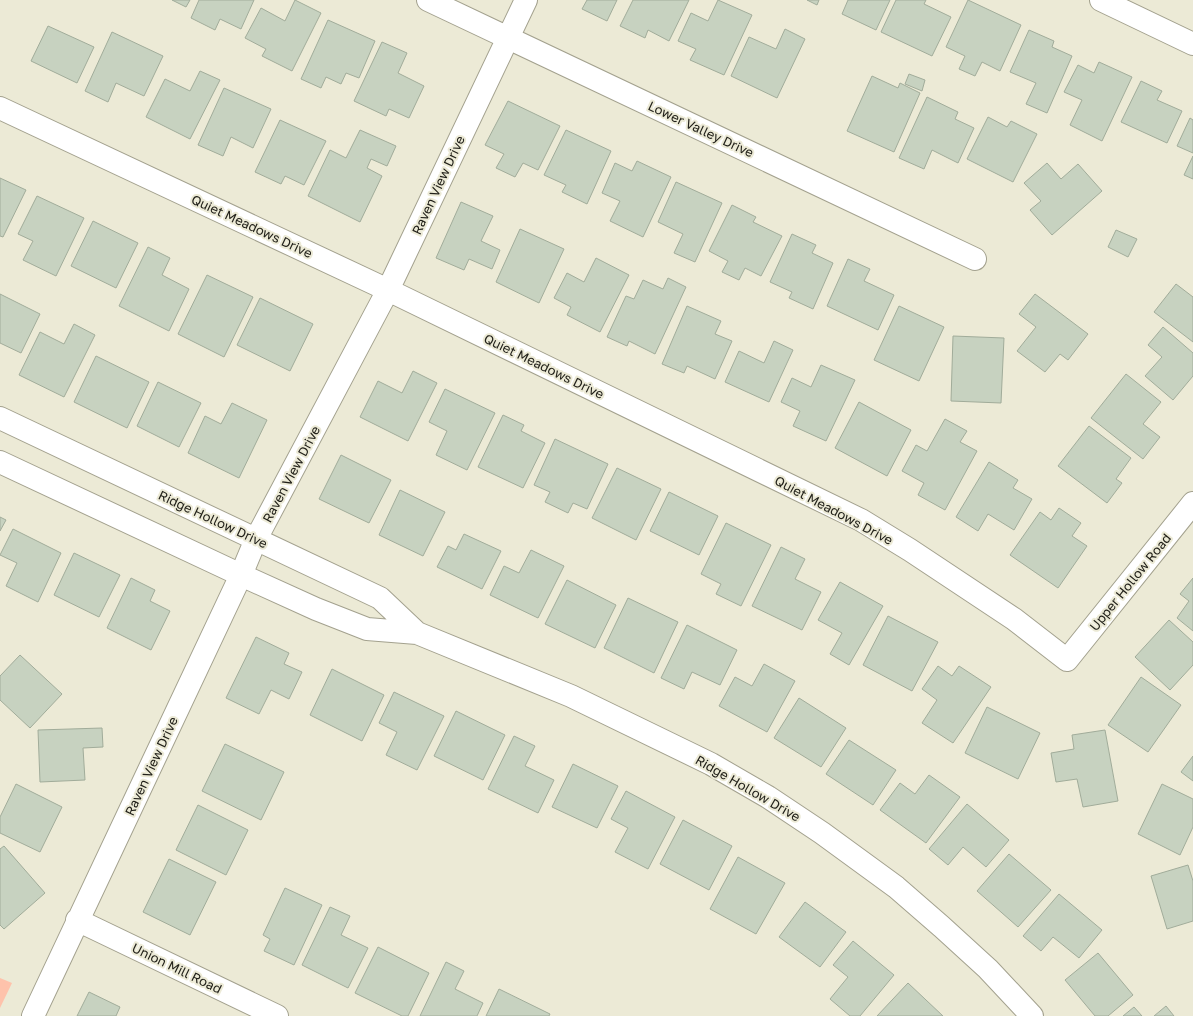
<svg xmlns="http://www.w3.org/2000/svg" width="1193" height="1016" font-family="'Golos Text',sans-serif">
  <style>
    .green { fill: #fec2ab }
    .building { fill: #c7d2c0; stroke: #a1ac9a }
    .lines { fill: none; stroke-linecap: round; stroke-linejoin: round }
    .street-casing { stroke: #a3a18e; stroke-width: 24 }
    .secondary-casing { stroke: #a3a18e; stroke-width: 24 }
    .street { stroke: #fff; stroke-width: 22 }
    .secondary { stroke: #fff; stroke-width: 22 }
    .labels { text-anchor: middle; stroke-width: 4; stroke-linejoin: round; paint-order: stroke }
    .street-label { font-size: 13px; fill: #22211a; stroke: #ecead6 }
  </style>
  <rect width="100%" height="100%" fill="#ecead6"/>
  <path class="green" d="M0,978l12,5 -12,25z"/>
  <path class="building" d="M172,0h18l-4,7z
    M199,0h55l-13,29 -21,-10 -5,11 -24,-12z
    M295,0l26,13 -29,58 -30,-15 4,-7 -21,-11 16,-30 24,13z
    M587,0h30l-10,21 -25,-12z
    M633,0h56l-20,41 -21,-11 -3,8 -25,-12z
    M718,0l34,15 -28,60 -34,-15 6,-11 -18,-8 13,-28 17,8z
    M807,0h12l-2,5z
    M848,0h42l-14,30 -34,-16z
    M896,0h30l-2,4 27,13 -19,39 -51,-24z
    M968,0l53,25 -21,46 -18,-9 -7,14 -16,-7 6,-13 -19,-9z
    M328,20l47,21 -16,37 -13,-5 -5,11 -15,-7 -5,11 -20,-9z
    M48,26l46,21 -17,36 -46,-22z
    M785,29l20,10 -28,59 -46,-22 18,-39 27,12z
    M1029,30l25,11 -2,6 20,9 -25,57 -21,-9 10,-21 -26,-11z
    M112,32l51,24 -19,40 -28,-13 -8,19 -23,-11z
    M382,42l25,11 -9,20 26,13 -15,32 -20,-9 -3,7 -32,-15z
    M1099,62l33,15 -30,64 -32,-16 12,-25 -18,-8 14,-27 16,8z
    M200,71l20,9 -30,59 -44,-22 19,-38 25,12z
    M909,74l16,6 -3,11 -17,-7z
    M872,76l26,12 2,-5 20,10 -26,59 -47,-21z
    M1141,81l21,10 -5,9 25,11 -15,32 -46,-21z
    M224,88l47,21 -18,39 -22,-11 -8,19 -25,-11z
    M927,97l31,15 -3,7 19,9 -16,35 -26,-13 -8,19 -25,-11z
    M508,101l52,25 -22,44 -15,-7 -8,14 -19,-9 8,-14 -19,-9z
    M988,117l19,10 4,-6 26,13 -24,48 -46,-23z
    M1190,118l3,2v33l-16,-7z
    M280,120l46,21 -22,44 -19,-9 -4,8 -26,-12z
    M360,130l36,16 -9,20 -16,-7 -4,9 15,8 -22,46 -52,-26 22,-46 16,8z
    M566,130l45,21 -24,53 -25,-12 4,-7 -22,-10z
    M1193,156v23l-9,-4z
    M637,161l34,16 -28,60 -33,-16 10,-20 -18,-8 13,-30 17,8z
    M1047,163l14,16 17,-15 24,27 -50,44 -22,-25 11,-9 -17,-18z
    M0,178l26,12 -23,47 -3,-1z
    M676,182l46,21 -27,59 -21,-9 9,-19 -25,-12z
    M37,196l47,22 -28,58 -33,-16 10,-19 -15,-7z
    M461,202l32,14 -12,25 19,9 -8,19 -23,-10 -5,11 -28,-12z
    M732,205l24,12 -3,5 29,14 -21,40 -16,-8 -6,12 -17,-8 6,-11 -19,-10z
    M93,221l45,22 -22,45 -45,-22z
    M520,229l44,20 -25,54 -43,-21z
    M1116,230l21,9 -9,18 -20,-10z
    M792,234l24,11 -4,8 21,10 -20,46 -24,-11 3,-6 -22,-10z
    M148,247l22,11 -8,17 27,14 -20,42 -50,-25z
    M596,258l33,17 -29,57 -33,-17 4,-8 -17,-9 13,-25 17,9z
    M848,259l22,10 -6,12 30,14 -16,35 -51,-24z
    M207,275l46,22 -29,60 -46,-23z
    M668,278l18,9 -31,67 -26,-13 -2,5 -20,-9 19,-41 8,3 9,-19 20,9z
    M1176,284l17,13v45l-39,-30z
    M0,294l40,20 -19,39 -21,-10z
    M1035,294l53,40 -20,26 -8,-6 -15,18 -28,-21 19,-24 -17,-13z
    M260,298l53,26 -23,47 -53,-26z
    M687,306l34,15 -6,13 17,7 -17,38 -28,-13 -3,7 -22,-9z
    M899,306l45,21 -25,54 -45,-21z
    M74,324l21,11 -31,62 -45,-22 21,-43 24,12z
    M1163,327l30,26v23l-20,24 -28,-24 17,-19 -14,-12z
    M953,336l51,2 -3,65 -50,-2z
    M774,341l19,9 -24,52 -44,-20 14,-31 25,12z
    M96,356l53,26 -22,46 -53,-26z
    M821,365l34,15 -29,61 -33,-15 7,-15 -19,-9 11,-24 19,9z
    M413,371l24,12 -29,58 -48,-24 18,-36 24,12z
    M1126,374l35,28 -18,22 17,13 -17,22 -52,-41z
    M158,382l43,21 -22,44 -42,-21z
    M445,389l50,24 -28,57 -31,-15 11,-24 -18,-9z
    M859,402l52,28 -24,46 -52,-28z
    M232,403l35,17 -28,58 -51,-25 17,-37 16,8z
    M503,415l21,10 -3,6 24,12 -22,45 -45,-21z
    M945,419l22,12 -7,11 17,9 -32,59 -27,-15 6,-12 -22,-12 14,-26 11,6z
    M1089,426l42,32 -15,21 6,4 -15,20 -49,-37z
    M555,439l53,25 -21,45 -14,-6 -5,10 -23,-11 5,-10 -16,-7z
    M341,455l50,25 -22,43 -50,-24z
    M989,462l29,18 -5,8 19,11 -18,31 -26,-16 -10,17 -22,-14z
    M617,468l44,21 -25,51 -44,-22z
    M400,490l45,22 -22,44 -44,-21z
    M669,492l49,24 -19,39 -49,-24z
    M1059,508l22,15 -9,13 15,10 -29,42 -48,-33 30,-43 11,8z
    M0,517l6,3 -6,11z
    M726,523l45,22 -30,61 -25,-12 5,-10 -20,-10z
    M13,529l48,24 -23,49 -32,-16 11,-23 -17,-8z
    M464,534l37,17 -19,38 -45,-22 11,-21 8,4z
    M781,547l24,12 -10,20 26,13 -19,38 -50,-24z
    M531,550l33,16 -26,52 -48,-23 14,-29 15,7z
    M74,553l46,22 -21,42 -45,-22z
    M131,578l24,12 -5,11 20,10 -19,39 -44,-22z
    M1193,578v53l-16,-13 12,-17 -9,-7z
    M567,580l49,25 -21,43 -50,-24z
    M840,582l43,24 -34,59 -19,-11 12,-21 -24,-13z
    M628,598l50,24 -24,51 -50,-25z
    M888,616l50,26 -26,49 -49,-26z
    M1169,620l24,22v23l-23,25 -35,-33z
    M687,625l50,25 -17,35 -28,-13 -8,17 -23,-11z
    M256,637l33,16 -5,11 18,8 -13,27 -18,-9 -12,24 -33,-16z
    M20,655l42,39 -32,34 -30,-28v-24z
    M764,664l31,17 -28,51 -48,-26 16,-29 17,9z
    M938,666l14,10 7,-10 32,21 -38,56 -31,-20 15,-23 -15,-11z
    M332,669l52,26 -22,46 -52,-26z
    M1141,677l40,28 -33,47 -40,-27z
    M394,692l50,24 -27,54 -31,-15 11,-23 -18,-9z
    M799,698l47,30 -25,39 -47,-29z
    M987,707l53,26 -22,46 -53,-26z
    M456,711l49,24 -22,45 -49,-24z
    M102,728l1,19 -20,1 2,32 -45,2 -2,-52z
    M1105,730l13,71 -35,6 -6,-28 -21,3 -5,-29 23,-4 -2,-14z
    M514,736l21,10 -10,20 29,14 -16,33 -50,-24z
    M849,740l47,30 -23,35 -47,-31z
    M225,744l59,28 -23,48 -59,-29z
    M1193,756v25l-12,-9z
    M573,764l45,22 -21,42 -45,-21z
    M929,775l31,22 -34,46 -46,-33 20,-27 15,11z
    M16,784l46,23 -22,45 -40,-19v-16z
    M1162,784l31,15v28l-13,28 -42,-21z
    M626,791l49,26 -27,52 -33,-17 13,-24 -17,-9z
    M967,804l42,36 -23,27 -23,-20 -15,18 -19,-16z
    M198,805l50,25 -22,45 -50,-25z
    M683,820l49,26 -23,44 -49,-26z
    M4,846l41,47 -41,36 -4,-4v-76z
    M1009,854l42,36 -33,37 -41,-36z
    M738,857l47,26 -29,51 -46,-25z
    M169,859l47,23 -26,53 -47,-23z
    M1188,865l5,16v40l-26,8 -16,-53z
    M285,888l37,17 -28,60 -30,-14 6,-12 -7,-4z
    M1059,894l43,36 -23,28 -26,-21 -12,14 -18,-15z
    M805,902l41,30 -26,35 -41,-30z
    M330,907l20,9 -9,19 27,13 -20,40 -46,-23z
    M853,941l41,34 -34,41h-10l-20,-17 18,-22 -15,-12z
    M378,947l51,26 -21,43h-6l-47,-23z
    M1098,953l35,42 -25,21h-13l-30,-36z
    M446,962l18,9 -9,18 28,14 -6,13h-57z
    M908,983l35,33h-66z
    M499,989l51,25 -1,2h-63z
    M89,992l31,15 -4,9h-39z
    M1166,1006l8,10h-20z
    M1134,1007l8,9h-19z"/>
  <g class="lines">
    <defs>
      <path id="street" d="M428,0l547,259
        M1101,0l92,44
        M0,108l388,182 473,230 49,30 104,69 53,41 126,-157
        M77,920l200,96
        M33,1016l208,-441 15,-36 132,-249 138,-290"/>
      <path id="secondary" d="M0,418l380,180 37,35
        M0,462l241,113 75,34 51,20 50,4 154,63 140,68 57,33 54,36 74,54 46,40 46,42 44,47"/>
    </defs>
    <use href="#street" class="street-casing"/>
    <use href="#secondary" class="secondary-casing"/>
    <use href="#street" class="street"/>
    <use href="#secondary" class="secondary"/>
  </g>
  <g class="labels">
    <g class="street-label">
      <text transform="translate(701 129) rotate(25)" y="5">Lower Valley Drive</text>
      <text transform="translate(438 185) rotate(-65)" y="5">Raven View Drive</text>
      <text transform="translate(252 226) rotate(25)" y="5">Quiet Meadows Drive</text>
      <text transform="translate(544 366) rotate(26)" y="5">Quiet Meadows Drive</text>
      <text transform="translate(291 474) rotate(-62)" y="5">Raven View Drive</text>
      <text transform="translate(834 510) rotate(28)" y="5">Quiet Meadows Drive</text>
      <text transform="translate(213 519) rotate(25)" y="5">Ridge Hollow Drive</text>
      <text transform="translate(1130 582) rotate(-51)" y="5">Upper Hollow Road</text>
      <text transform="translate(151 766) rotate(-65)" y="5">Raven View Drive</text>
      <text transform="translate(748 788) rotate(30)" y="5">Ridge Hollow Drive</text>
      <text transform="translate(177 968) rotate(26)" y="5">Union Mill Road</text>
    </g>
  </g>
</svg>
